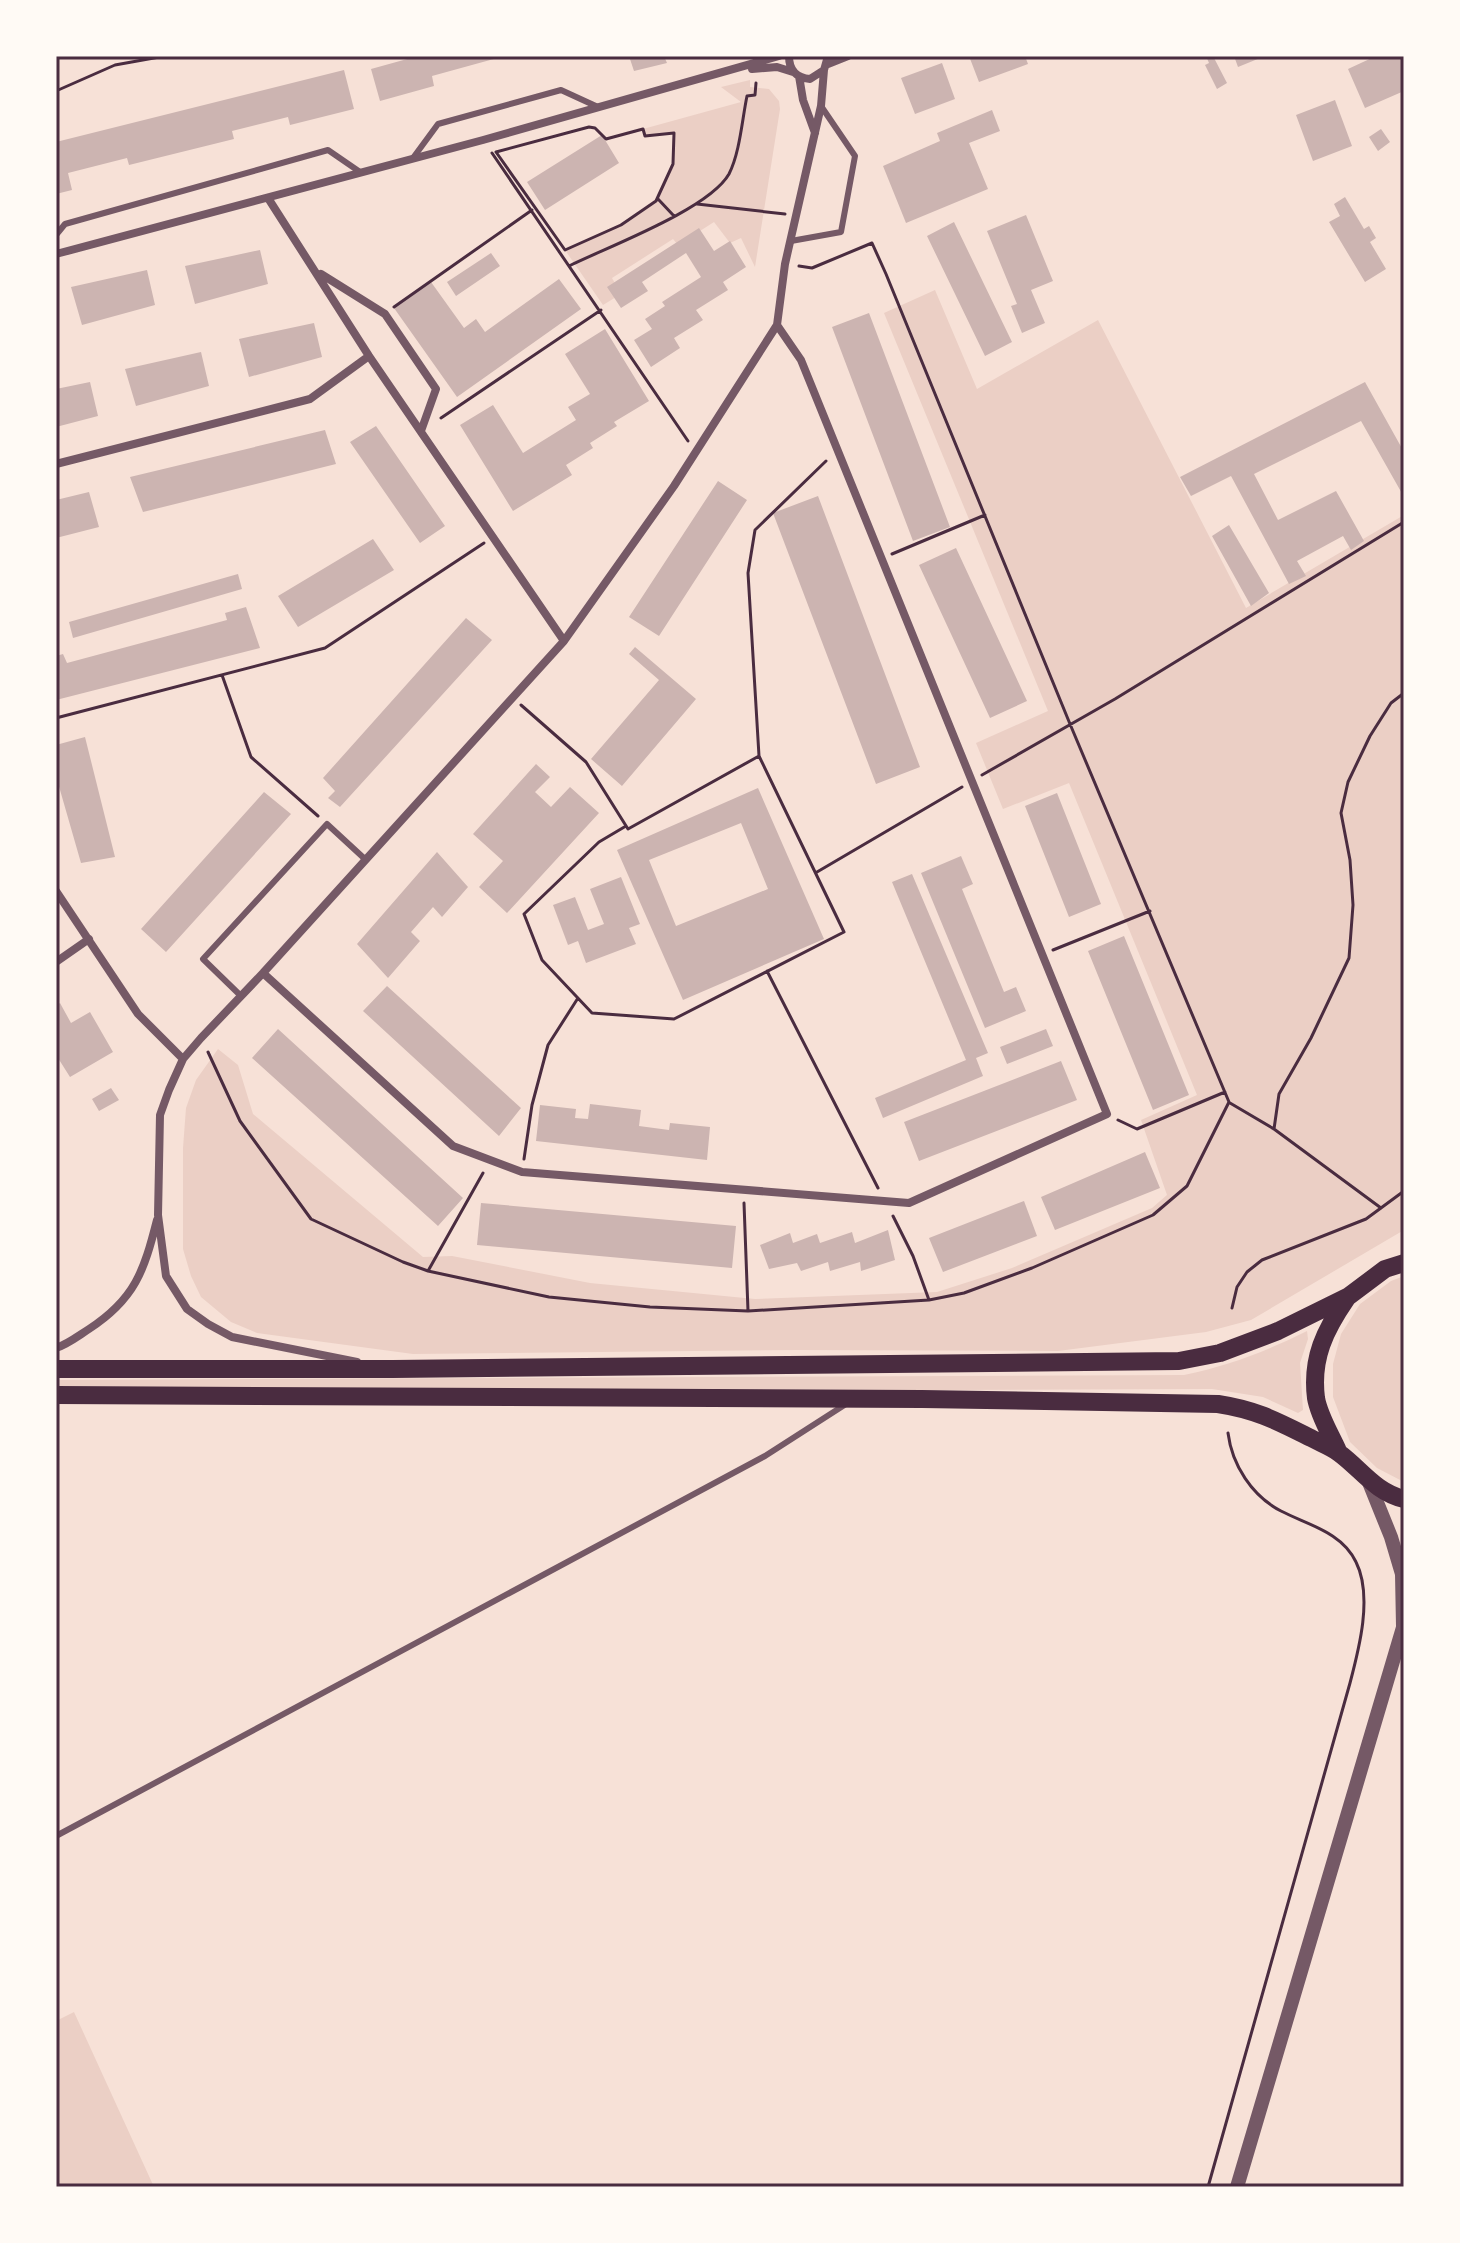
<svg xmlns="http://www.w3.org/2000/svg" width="1460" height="2243" font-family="Barlow,sans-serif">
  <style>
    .green { fill: #ebcfc5 }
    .building { fill: #ccb4b1; fill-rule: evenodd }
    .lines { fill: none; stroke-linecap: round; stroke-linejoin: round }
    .path { stroke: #4a2c40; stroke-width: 3 }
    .service { stroke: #755966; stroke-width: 6 }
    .minor { stroke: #755966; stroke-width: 8 }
    .tertiary { stroke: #755966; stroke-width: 14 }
    .primary { stroke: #4a2c40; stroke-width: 18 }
    .neatline { fill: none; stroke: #4a2c40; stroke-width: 3 }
  </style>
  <rect width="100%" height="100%" fill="#f7e1d7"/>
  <path class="green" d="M750,80v7l19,2 10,12 1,8 -25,158 -14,-29 -11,5 -16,-21 -36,23 -5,-6 -61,39 9,16 -18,11 -38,-55 69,-33 25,-21 -2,-1 16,-31 1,-31 -29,3 -2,-7 98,-27 -20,-15z
    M935,290l42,99 121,-69 148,288 158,-93v715l-153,90 -45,12 -148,19 -260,-1 -385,4 -156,-21 -26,-11 -30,-25 -10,-21 -8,-27v-101l3,-40 10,-28 22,-31 20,16 15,49 170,143 29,-1 138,27 165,16 182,-7 75,-24 140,-60 15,-13 -26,-75 56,-25 -128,-312 -66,26 -27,-66 72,-32 -164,-398z
    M1404,1276v206l-27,-14 -27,-26 -17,-45v-33l8,-30 19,-30 31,-23z
    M1307,1331l1,8 -8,24 3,47 -5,3 -35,-16 -51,-8 -1156,4v-13l1128,-5c44,-9 83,-24 123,-44z
    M74,2012l80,175h-98v-166z"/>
  <path class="building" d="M418,56h83v1l-69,19 2,10 -54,15 -9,-32z
    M629,56h35l3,7 -33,8z
    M969,56h56l3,8 -49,18z
    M1206,56h7l14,27 -10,6 -12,-24 4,-2z
    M1234,56h31l-27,11z
    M1376,56h28v35l-39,17 -17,-39z
    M942,63l13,36 -40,15 -14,-36z
    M344,70l10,39 -64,16 -2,-8 -56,14 2,8 -105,26 -2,-7 -59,15 4,17 -16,4v-52z
    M1335,100l17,46 -39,15 -17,-46z
    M992,110l8,21 -31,12 19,46 -82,34 -23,-57 57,-25 -3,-8z
    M1381,129l9,13 -12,9 -9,-14z
    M602,135l17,28 -74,47 -18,-28z
    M1345,197l19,32 5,-3 7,12 -6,4 16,27 -21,13 -36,-60 11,-6 -6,-12z
    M1026,215l27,66 -22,9 14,33 -23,10 -11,-27 6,-2 -30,-73z
    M954,222l58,120 -27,14 -58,-120z
    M699,228l15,23 16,-10 16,26 -23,15 5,8 -32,20 7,10 -29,18 6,10 -29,19 -17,-27 18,-11 -7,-10 20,-13 -3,-4 39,-25 -15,-24 -44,29 6,9 -27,17 -14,-21z
    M260,250l8,34 -73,20 -10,-38z
    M491,253l9,13 -44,30 -9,-14z
    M147,270l8,35 -73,20 -11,-38z
    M559,279l22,30 -124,88 -63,-89 37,-26 33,46 12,-9 9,13z
    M869,313l81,214 -37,14 -81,-214z
    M314,323l8,34 -73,20 -10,-38z
    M605,329l44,72 -35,21 3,4 -27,17 3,5 -27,17 6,10 -59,36 -53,-86 33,-20 30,48 53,-33 -8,-13 22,-13 -25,-40z
    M201,352l8,34 -73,20 -11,-37z
    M90,382l8,34 -42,11v-38z
    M1365,382l39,70v45l-43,-76 -107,53 24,46 58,-29 28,50 -13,9 -8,-14 -46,25 9,15 -17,8 -58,-108 -40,20 -11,-19z
    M376,426l69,100 -25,17 -70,-101z
    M325,430l11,34 -193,48 -13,-35z
    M718,481l29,19 -88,136 -30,-19z
    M89,492l10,35 -43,11v-38z
    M818,496l102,271 -44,17 -103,-271z
    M1229,525l40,68 -18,13 -39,-70z
    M373,539l21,31 -96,57 -20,-31z
    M956,548l71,153 -37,17 -71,-153z
    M238,574l4,15 -169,49 -4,-16z
    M246,607l14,41 -204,52v-44l7,-2 4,9 160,-43 -2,-7z
    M466,618l26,22 -152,167 -12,-9 7,-7 -12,-13z
    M635,647l61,52 -74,87 -31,-27 68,-79 -30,-26z
    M85,737l30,120 -34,6 -25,-87v-31z
    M536,764l14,13 -15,15 16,15 19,-20 29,26 -92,100 -28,-26 24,-26 -30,-27z
    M758,788l66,151 -141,61 -66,-150zM741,823l27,66 -92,37 -27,-66z
    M264,792l27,22 -125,138 -25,-23z
    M1057,793l44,111 -32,13 -44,-111z
    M437,852l31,35 -26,30 -9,-10 -22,25 9,9 -32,37 -31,-34z
    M961,856l12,28 -11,5 42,103 12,-5 10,24 -41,17 -64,-155z
    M912,874l76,179 -12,5 7,18 -100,42 -8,-20 91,-38 -74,-178z
    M621,877l19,47 -11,4 7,16 -50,19 -8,-22 -10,4 -15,-40 22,-8 13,33 16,-6 -14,-35z
    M1124,936l65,159 -36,15 -65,-159z
    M387,986l134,122 -22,28 -136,-125z
    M60,1003l11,20 19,-11 23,40 -43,25 -12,-19 -2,1v-53z
    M278,1029l185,169 -25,28 -186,-168z
    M1046,1029l7,17 -46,18 -7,-17z
    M1061,1061l16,39 -158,61 -15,-39z
    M111,1088l8,12 -20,11 -7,-12z
    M590,1104l51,6 -2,16 30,4 1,-7 40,4 -3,33 -171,-19 4,-36 36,4 -1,9 13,1z
    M1145,1152l15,36 -105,42 -14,-33z
    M1024,1201l13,35 -94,36 -14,-34z
    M481,1203l255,23 -4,42 -255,-23z
    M888,1230l7,30 -34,11 -1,-9 -30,9 -2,-9 -27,9 -4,-8 -28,6 -9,-24 30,-12 3,10 24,-9 3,9 32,-11 3,11z"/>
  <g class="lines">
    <path class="path" d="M56,91l59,-26 50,-9
      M589,127l6,1 11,11 37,-10 2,7 29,-3 -1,31 -17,37 -35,24 -56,25 -69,-98z
      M492,153l196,288
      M658,199l16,17
      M697,204l88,10
      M571,265c39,-19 138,-56 158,-91 11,-22 13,-54 18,-78l8,-1 1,-12
      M394,307l138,-97
      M441,418l160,-108
      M892,554l93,-39
      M222,675l29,82 67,59
      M521,705l65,57 42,67 131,-73
      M56,718l269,-70 159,-105
      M982,775l133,-76 289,-177
      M626,826l-27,16 -75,72 18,46 50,53 82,6 170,-87 -85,-176 -11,-183 7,-43 71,-69
      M817,872l145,-85
      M1053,950l97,-39
      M767,971l111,217
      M208,1052l32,69 71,98 92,43 25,9 121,26 101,10 98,4 181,-11 35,-7 68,-25 121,-53 34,-29 42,-84 -159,-378 -184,-450 -14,-31 -60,25 -13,-2
      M1230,1103l44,26 107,79
      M1118,1120l19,9 88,-37
      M1274,1129l5,-35 32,-56 38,-80 4,-53 -3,-45 -9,-47 7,-31 22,-46 21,-33 13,-10
      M524,1159l8,-54 16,-60 30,-47
      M744,1203l4,108
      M893,1216l20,40 16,44
      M428,1271l55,-98
      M1232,1308l5,-21 10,-15 15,-12 104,-41 38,-28
      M1208,2187l142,-504c9,-34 23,-87 6,-121 -14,-30 -48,-37 -75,-51 -29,-15 -49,-46 -53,-78"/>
    <path class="service" d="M413,158l25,-34 123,-34 37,17
      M56,235l9,-11 263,-74 32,22
      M791,241l50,-9 14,-76 -34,-50
      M241,996l-38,-37 124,-135 39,36
      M56,1836l709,-380 81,-52"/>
    <path class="minor" d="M789,56c0,14 7,22 21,23l14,-9 4,-14
      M828,64l20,-8
      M752,69l25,-2 16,5
      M799,76l4,24 12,33
      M268,198l101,158 195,285
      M56,254l427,-114 296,-84
      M321,274l64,40 51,75 -15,42
      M56,464l254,-65 59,-43
      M56,891l82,123 45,45
      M56,962l33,-23
      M263,973l190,173 69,26 387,31 198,-89 -306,-754 -24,-35
      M56,1348c12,-4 22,-12 33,-19 46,-30 55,-58 68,-109
      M357,1362l-125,-25 -24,-13 -21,-15 -21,-33 -8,-61 2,-100 9,-25 14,-31 18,-21 62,-65 301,-332 110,-155 103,-161 8,-61 36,-158 3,-36"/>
    <path class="tertiary" d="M1368,1480l23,57 11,37 1,52
      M1237,2187l167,-563"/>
    <path class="primary" d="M56,1369h337l786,-8 41,-8 58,-22 71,-35 36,-27 19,-6
      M56,1395l866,4 296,5c39,6 59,17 93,34 9,5 20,9 28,15 22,16 36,39 65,46
      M1338,1451c-7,-16 -19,-35 -22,-53 -5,-40 9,-68 31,-100"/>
  </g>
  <rect width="1460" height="2243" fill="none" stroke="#fffaf5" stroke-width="116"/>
  <rect x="58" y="58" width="1344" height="2127" class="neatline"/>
</svg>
